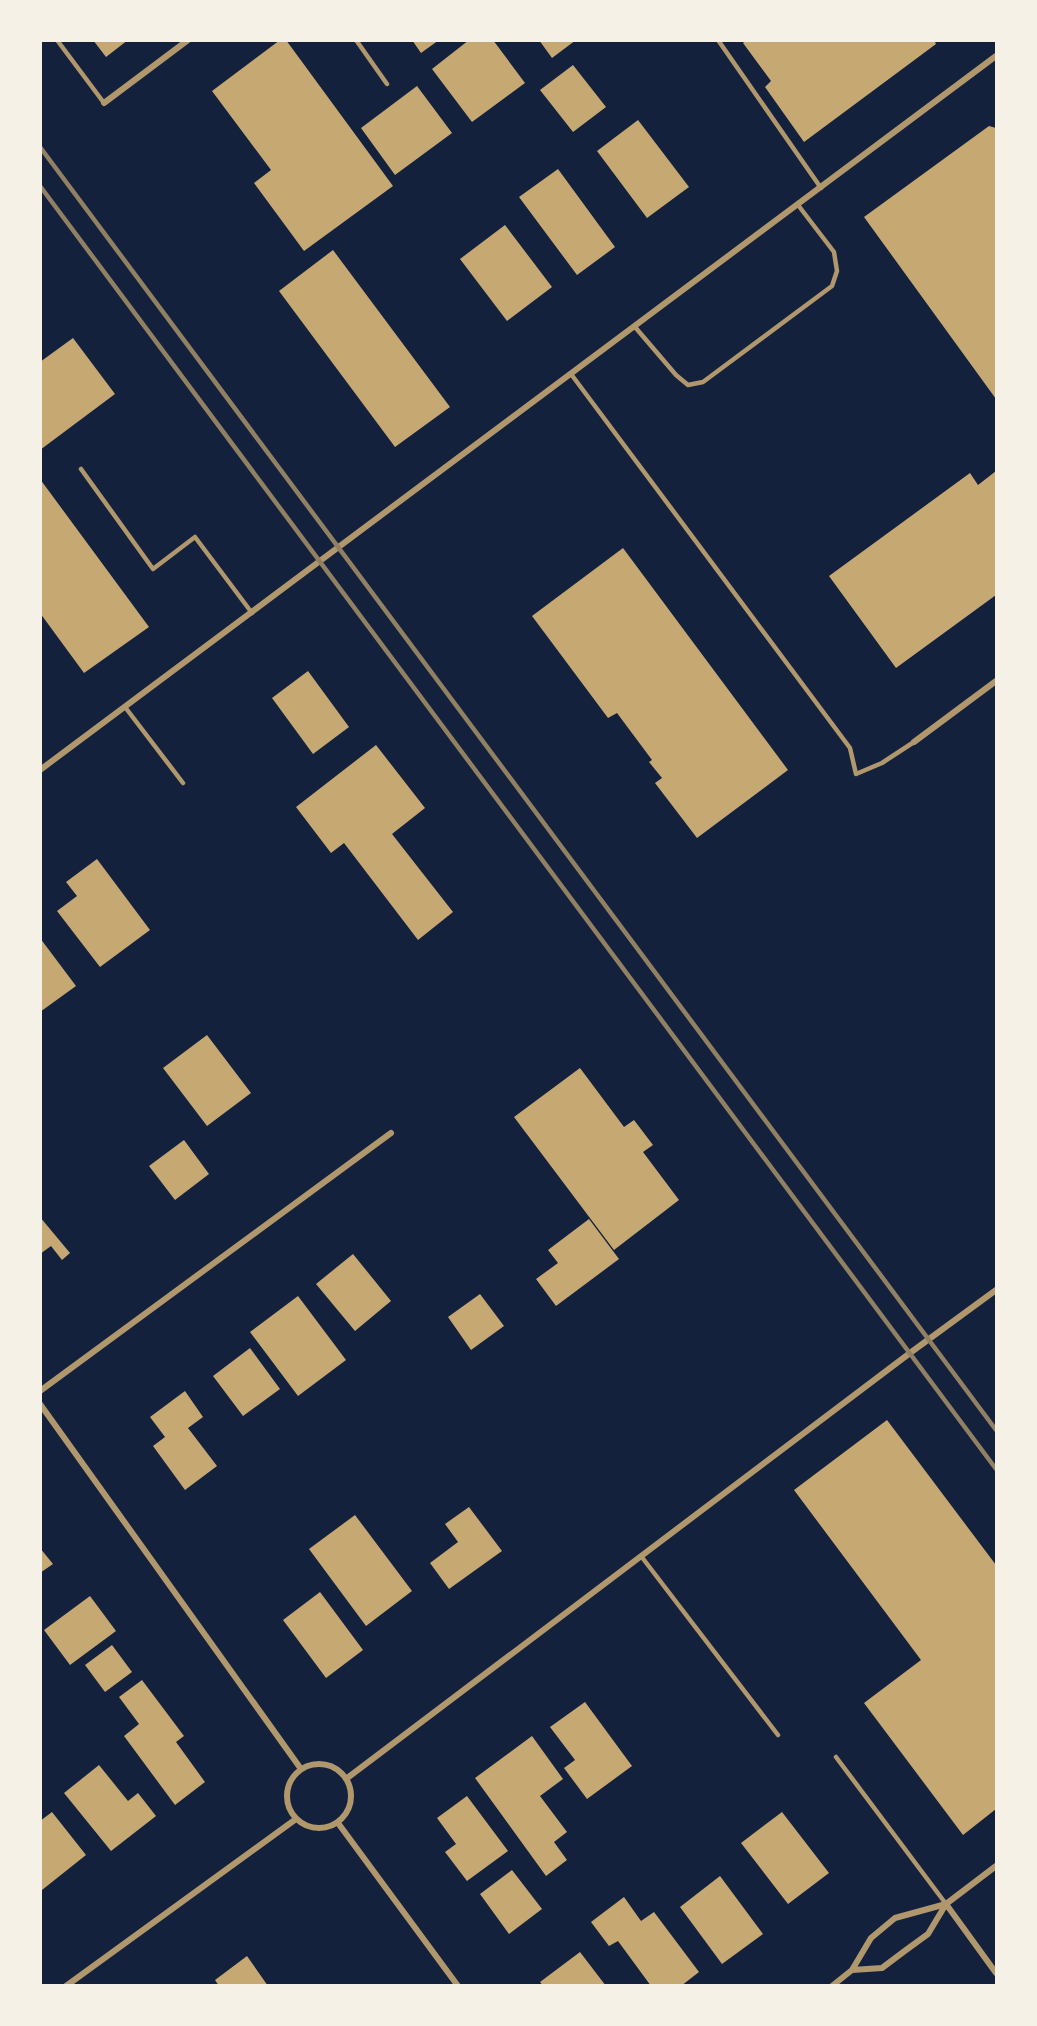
<svg xmlns="http://www.w3.org/2000/svg" width="1037" height="2026" font-family="'IBM Plex Sans',sans-serif">
  <style>
    .building { fill: #c6a872 }
    .lines { fill: none; stroke-linecap: round; stroke-linejoin: round }
    .service { stroke: #b1986c; stroke-width: 4.5 }
    .minor { stroke: #b1986c; stroke-width: 6 }
    .rail { stroke: #918062; stroke-width: 4.5 }
  </style>
  <rect width="100%" height="100%" fill="#14213d"/>
  <path class="building" d="M93,40h35l-22,17z
    M280,40h6l107,146 -89,65 -50,-68 17,-13 -59,-79z
    M412,40h27l-18,13z
    M469,40h24l32,43 -53,39 -40,-53z
    M539,40h37l-24,18z
    M746,40h188l2,4 -132,98 -39,-55 6,-6 -28,-38z
    M573,65l33,42 -33,25 -33,-42z
    M417,86l35,47 -57,42 -34,-47z
    M638,120l51,67 -42,31 -50,-67z
    M989,126l7,2v271l-132,-182z
    M558,169l57,78 -38,28 -58,-78z
    M505,225l47,62 -45,34 -47,-62z
    M333,250l117,157 -55,40 -116,-156z
    M73,338l42,56 -75,56v-88z
    M996,471v124l-100,73 -67,-92 141,-103 8,12z
    M40,479l109,148 -65,46 -44,-60z
    M623,548l165,222 -91,68 -42,-55 7,-5 -13,-16 3,-2 -35,-47 -9,5 -76,-102z
    M308,671l41,56 -36,27 -41,-56z
    M376,745l49,63 -33,26 61,78 -35,28 -74,-97 -13,10 -35,-46z
    M97,859l53,71 -50,37 -43,-56 20,-15 -11,-14z
    M40,938l36,48 -36,26z
    M207,1035l44,58 -44,33 -44,-58z
    M580,1068l44,59 10,-7 19,25 -10,7 36,48 -65,50 -100,-133z
    M184,1140l25,34 -34,26 -26,-34z
    M40,1217l30,36 -8,7 -11,-14 -11,8z
    M589,1219l30,40 -63,47 -20,-27 22,-16 -10,-13z
    M353,1254l38,47 -36,30 -39,-47z
    M480,1294l24,32 -33,24 -23,-33z
    M298,1296l48,64 -48,36 -48,-64z
    M250,1348l30,41 -37,27 -30,-40z
    M185,1391l18,26 -15,11 29,38 -32,24 -32,-44 12,-9 -15,-20z
    M887,1420l109,145v244l-33,26 -99,-132 57,-43 -127,-170z
    M469,1507l33,44 -53,38 -19,-26 28,-21 -13,-18z
    M355,1515l57,76 -46,35 -57,-77z
    M40,1548l13,16 -13,9z
    M320,1592l43,58 -37,28 -43,-58z
    M90,1596l26,35 -46,34 -26,-35z
    M112,1645l20,27 -27,20 -20,-27z
    M142,1680l42,56 -8,6 29,40 -30,23 -51,-69 15,-12 -20,-27z
    M585,1702l47,64 -45,33 -23,-31 11,-8 -25,-33z
    M532,1736l31,43 -23,17 27,36 -13,10 13,18 -21,16 -71,-98z
    M99,1765l29,36 10,-8 18,23 -45,35 -47,-58z
    M467,1796l41,55 -41,30 -22,-29 11,-8 -19,-26z
    M52,1812l34,43 -44,35 -2,-2v-67z
    M782,1812l47,61 -41,31 -47,-61z
    M512,1870l30,39 -33,25 -29,-40z
    M720,1876l43,58 -41,30 -42,-57z
    M624,1897l17,24 13,-9 45,60 -18,14h-30l-33,-45 -9,5 -18,-24z
    M580,1952l26,34h-63l-3,-4z
    M247,1956l21,30h-49l-4,-6z"/>
  <g class="lines">
    <path class="service" d="M57,40l47,63
      M356,40l31,44
      M718,40l103,148
      M635,327l41,48 12,10 15,-3 129,-96 5,-15 -3,-19 -36,-47
      M571,374l279,374 6,26 26,-11 32,-21
      M81,469l72,100 42,-32 57,76
      M125,707l58,76
      M641,1556l137,179
      M836,1757l110,147"/>
    <path class="minor" d="M104,103l84,-63
      M914,742l82,-61
      M40,770l956,-714
      M40,1391l351,-258
      M40,1404l261,365
      M287 1796a32 32 0 1 1 64 0a32 32 0 1 1-64 0Z
      M346,1779l564,-426 86,-63
      M338,1823l120,163
      M946,1904l50,69
      M852,1970l30,-2 24,-18 22,-16 18,-30 50,-38
      M66,1986l230,-167
      M832,1986l20,-16 19,-32 24,-20 51,-14"/>
    <path class="rail" d="M40,147l956,1283
      M40,186l956,1283"/>
  </g>
  <rect width="1037" height="2026" fill="none" stroke="#f6f1e7" stroke-width="84"/>
</svg>
